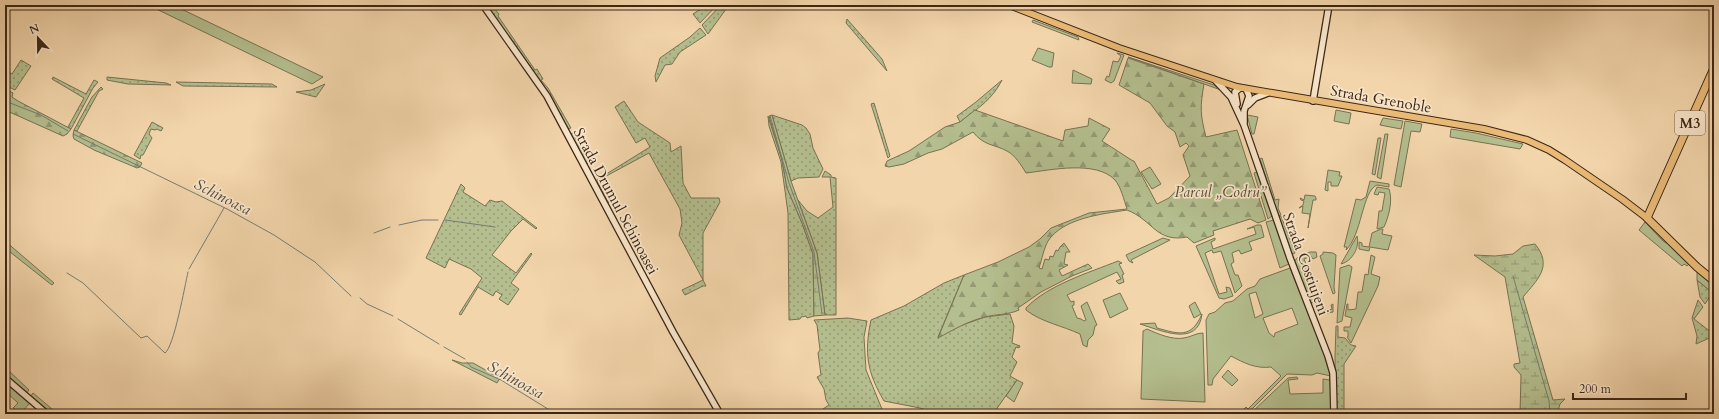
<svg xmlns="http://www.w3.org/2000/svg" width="1719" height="419" font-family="Cardo,serif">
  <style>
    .grass { fill: url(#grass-dots); stroke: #787252 }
    .forest { fill: url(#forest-firs); stroke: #787252 }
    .wetland { fill: url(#wetland-marsh); stroke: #787252 }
    .green { fill: #b4be8e; stroke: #787252; fill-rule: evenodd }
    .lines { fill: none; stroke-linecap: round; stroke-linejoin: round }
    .stream { stroke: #767d73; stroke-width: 1 }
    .secondary-casing { stroke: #3c2717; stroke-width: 8 }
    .primary-casing { stroke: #3c2717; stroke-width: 8 }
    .highway-casing { stroke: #3c2717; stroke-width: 9 }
    .secondary { stroke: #f7e4c8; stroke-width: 5.5 }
    .primary { stroke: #eaba76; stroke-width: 6 }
    .highway { stroke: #eaba76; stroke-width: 7 }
    .labels { text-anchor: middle; stroke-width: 3.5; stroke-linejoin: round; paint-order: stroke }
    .shield { fill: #f7e4c8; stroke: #74604c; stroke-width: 1 }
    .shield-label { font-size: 14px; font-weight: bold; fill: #3c2717 }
    .street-label { font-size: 15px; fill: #3c2717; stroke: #f7e4c8 }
    .park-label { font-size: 15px; font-style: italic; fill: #5a4d35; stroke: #f7e4c8 }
    .water-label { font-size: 16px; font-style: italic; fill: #544b3d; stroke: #f7e4c8 }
  </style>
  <defs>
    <pattern id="grass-dots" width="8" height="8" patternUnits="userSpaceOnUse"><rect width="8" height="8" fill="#b4be8e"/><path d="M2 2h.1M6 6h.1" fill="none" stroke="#949a73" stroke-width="1.8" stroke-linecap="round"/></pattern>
    <pattern id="forest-firs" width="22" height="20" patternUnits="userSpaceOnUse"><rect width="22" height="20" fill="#b4be8e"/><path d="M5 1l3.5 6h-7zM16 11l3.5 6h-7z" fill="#949a73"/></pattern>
    <pattern id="wetland-marsh" width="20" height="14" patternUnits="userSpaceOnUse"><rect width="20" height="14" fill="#b4be8e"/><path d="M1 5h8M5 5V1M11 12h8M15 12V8" fill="none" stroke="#949a73"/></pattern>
  </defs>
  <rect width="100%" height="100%" fill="#f3d5ab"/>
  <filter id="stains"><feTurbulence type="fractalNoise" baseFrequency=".005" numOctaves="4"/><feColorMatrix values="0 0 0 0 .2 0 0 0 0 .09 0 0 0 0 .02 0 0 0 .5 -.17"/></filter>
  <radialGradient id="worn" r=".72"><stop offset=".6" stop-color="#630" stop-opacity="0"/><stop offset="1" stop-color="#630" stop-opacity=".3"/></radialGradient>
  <path class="grass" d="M486,5h5l8,9 -1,2 37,54 2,-1 6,10 -2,1 7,8 23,40 -5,1z
    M707,5h10l-17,18 -7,-9z
    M721,5h8l-21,29 -6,-9z
    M847,19l35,40 5,12 -41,-48z
    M700,28l6,7 -26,17 -8,12 -7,1 -9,17 -1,-6 5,-18 30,-21z
    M21,60l10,6 -16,24 -10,-5v-15l7,4z
    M53,77l33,17 8,-14 4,2 -5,6 -22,41 -3,-2 16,-29 -32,-19z
    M107,77l59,6 5,2 -43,-1 -21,-4z
    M1002,80c-10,20 -24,28 -42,42l-3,-6 19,-14z
    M176,82l96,2 5,3 -94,-1z
    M325,84l-9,13 -20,-5 15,-2z
    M101,87l2,2 -4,2 -22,40 -3,-1 18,-33z
    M624,101l14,21 32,21 1,9 10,-6 2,37 8,15h28l1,4 -17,31v47l3,6h-3l-18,9 -3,-5 21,-10 -24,-45 3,-12 -2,-14 -31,-56 -52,28 11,21 4,-2 -4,3h-3l-10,-22 55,-34 -5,-9 -9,5 -21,-36z
    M874,103l16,53 -2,2 -17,-54z
    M772,115l30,10 4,3 4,6 3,14 10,21 -4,8 -21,1 -7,3z
    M768,116l14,44 5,28 15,35 11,31 1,62 -7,2 -1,-2 -5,1 -1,2 -11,1 -1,-107 -7,-51 -12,-36z
    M152,122l11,6 -2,3 -4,-2 -2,1 -4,-1 -2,5 3,4 -9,17h-2l-1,4 -6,-4z
    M574,132l17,29 -6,4 -16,-30z
    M825,171l6,4v2l5,1v137h-11l-8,-62 -19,-53 9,11 11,7 15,-11 -3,-30h-8z
    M461,184l4,4 -2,4 22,14 5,-6 6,2 6,-1 35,27 -1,1 -13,-10 -12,12 -19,24 24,18 15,-20 1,1 -21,29 8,6 -11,16 -9,-6 3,-4 -6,-4 -3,5 -15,-9 -17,28 -2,-1 23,-36 -11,-9 -22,-10 -4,9 -19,-10z
    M964,275l-26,62 19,-10 28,-10 25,-3 4,12 -2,17 8,3 -1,2 -3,-1 -4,10 5,5 -7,14 7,4 -24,34h-55l-18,-6 -36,-7c-17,-29 -20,-48 -13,-81l33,-14 40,-23z
    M1697,280l17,14v5l-4,-3 -5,8 -5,-7z
    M1698,300l5,7 -9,12 17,13 3,-3v7l-18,8 1,-8 -5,-18z
    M848,318l19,3 -3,16 2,33 18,44h-58l-3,-5 6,-4 -3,-5 -2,-11 -7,-12 4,-2 -3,-22 2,-3 -3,-25 -3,-5z
    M1336,326h2v11l7,1 6,7 5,1 -12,18v50h-8l-1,-57z"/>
  <path class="forest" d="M1128,58l76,26c-4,23 -4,30 2,53l31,-7 29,90 -8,3 -8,-4 -37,12 1,4 -20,8 -7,-6c-31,6 -34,-17 -60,-27 -25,4 -64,8 -79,31 -4,7 -6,18 -9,27l3,1 3,-10 4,1 1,-4 3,1 3,-7 2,1 2,-4 4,-4 6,9h-4l-2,12 4,1 -9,5 3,6 26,-12 4,4 -20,8 -31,16 -23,16 1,2c-11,5 -23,4 -34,7 -17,4 -32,13 -47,21l26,-63 34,-13 31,-15 11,-8 11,-11 38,-15 38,-4c-3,-9 -6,-22 -12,-29 -19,-20 -64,-10 -89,-7 -5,-8 -11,-18 -19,-22 -13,-7 -23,-5 -34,-19l-31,17 -14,4 -24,11 -15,3 -4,-1 2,-5 22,-10 36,-24 15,-5 15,-12 88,31 2,-11 23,-4 1,-8 21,11 -8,12 31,20h1l23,43 12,-6 21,-22 -7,-21 6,-9 -3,-3 -6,4 -5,-15 -8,-6 -17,-23 -31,-18z
    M5,89l8,4 -1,4 6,4 53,28 -4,5 -4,2 -58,-26z
    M74,130l68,33 -2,4 -3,1 -43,-18 -20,-11 -1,-3z"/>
  <path class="wetland" d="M772,115l19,66 26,72 8,62 -11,1 -1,-62 -11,-31 -15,-35 -5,-28 -13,-44z
    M1535,244c18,22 3,35 -12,53l30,103 12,-1 -5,5 -3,10h-37l1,-39 -7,-8v-3l6,-1 -15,-86 -31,-22 21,1 18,-2 10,-8z"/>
  <path class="green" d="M148,5h25l150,72 -11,7z
    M1033,20l45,17 1,3 -47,-18z
    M1038,48l16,5 -2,14h-3l-17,-7z
    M1117,53l7,2 -10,26 -3,2 -6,-3 2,-4 2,1 4,-16 5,1 3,-6z
    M1128,57l86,28 10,8 -3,-3z
    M1073,70l19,9 -1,5 -19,-1z
    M1336,110l15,3 -2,11 -15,-3z
    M1247,115l11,2 -4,17h-2z
    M1383,118l20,3 -2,8 -21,-4z
    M1405,121l17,3 -2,8 -9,-1 -10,56 -7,-2z
    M1451,129l25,4 47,11 -3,5 -70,-12z
    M1385,134h3l-7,45 -4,-2z
    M1378,138h3l-6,37 -3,-1z
    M1262,158l13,42 4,-1 -1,9 3,7 -3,1 -18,-57z
    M1150,167l11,17 -9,5 -11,-17z
    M1328,170l12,2 -1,4h3l-4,10h-7v-4h-3v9l-3,-1z
    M1258,172l14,44 -4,3 -14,-46z
    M1370,181l19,3v3l-12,-2c-15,6 -15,50 -31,65l1,-3h-3l12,-48 5,1 5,-3z
    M1377,187l12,2c4,11 0,27 -5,38l-7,2 2,-18h3l3,-18 -6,-1 -1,3 -4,-1z
    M1305,195l10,1 1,2v2h-3l-5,28 2,-14 -8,-1 1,-7 -4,2 4,-3 1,-4 -3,-1 -1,-2 4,2z
    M1281,216l14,36 -1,2 -3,-1 -13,-36z
    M1274,220l15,42v2l-9,4 -14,-46z
    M1645,222l18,19 3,2 1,-1 22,22 -2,2 -3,-2 -2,2 -43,-36z
    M1257,225h4l3,12 -15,5 3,8 -11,4 -2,-4 -7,3 2,9 -3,2 4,11h3l4,11 -7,7 -14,-42 -8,2 -1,-3 -7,3 14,41 8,-2 -1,-5 4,1 3,8 -9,3 -5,-1 -23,-52 19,-8v2l-4,2 2,7 43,-15 -2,-7 -7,2z
    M1381,229h2l-1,5 10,2 -4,14 -18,-3 -1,4 -10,-2v-7l3,1v3l7,1 3,-14z
    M1357,236c3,10 -4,25 -16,28z
    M1163,238l7,2 -39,20 2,3 -4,-2 -3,-6z
    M5,241l49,42 -2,2 -4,-3 -43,-34z
    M1310,252h6l1,5 -4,2 -2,-3 -7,3 18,47 4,5 6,-2 -1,-4 2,-1v8l-11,2 -3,3 -5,-14 -5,-1 -16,-39 5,-6z
    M1323,252l10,1 3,2 -2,32 1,6 -2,1 -13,-38 3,-2z
    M1371,255l4,2 -4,17 9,3 -2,9 -27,57 -4,-6h1v-6h-4v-4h6l2,-9 -7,-2 2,-12h1v6l8,-1 2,-17h4l3,-18 3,1z
    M1118,261l4,2 -3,1 5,10 -2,1 2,7 -5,2 -3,-3 5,-2 -4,-7 -50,23 4,7 3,-1v4l-2,1 5,12 4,1 3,2 2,-1 -5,-14 6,-4 10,23 -2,1 -2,9 -5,5 -1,7 -4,-2 -3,-11c-17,-8 -39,-12 -54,-24v-2c22,-23 62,-35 92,-47z
    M1349,265l3,2 -10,54 -5,2 3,-55z
    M1290,268l39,97 2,11 -14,-3 -5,2 -25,-1 -38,38 -5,1 -2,-2 4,-4 2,2 33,-33 -10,-9c-15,2 -27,-4 -40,-11l-18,23 -1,6h-4l-2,-65 3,-6 6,-2 10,-9 8,-2 14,-12 8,-3 5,-7zM1256,292l7,22 -8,4 -6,-24zM1292,308l6,16 -23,9 -1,4 -5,-4 -6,-15z
    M1697,271l17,14v9l-17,-14z
    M1120,293l8,16 -18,9 -7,-18z
    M1195,302l6,12 -7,4 -5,-12z
    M1202,314c-4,34 -42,16 -62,10l15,-1 2,5c22,6 34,11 45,-14z
    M1147,329c11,5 25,11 37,9 7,-1 12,-5 19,-5l2,69 -64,-3 2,-66v-2z
    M452,360l10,3h11l27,15 -3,5z
    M7,369l22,21 -3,4 -21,-19v-4z
    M1228,370l10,10 -6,6 -10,-9z
    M1297,377l1,2 -10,1 2,14 33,-1v-14l7,1 1,2 1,32h-82l38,-36z
    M1017,380l6,3 -9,19 -8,-6z
    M6,383l24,20 -10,11 -7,-6 5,-5 -13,-12z
    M33,393l25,21h-8l-20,-17z"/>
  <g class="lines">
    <path class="stream" d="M5,101l36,14 27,16
      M770,116l19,67 25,69 8,62
      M73,134l154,75 47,26 41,27 36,34
      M445,220l50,7
      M399,225l23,-5h16
      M374,233l16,-6
      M189,269l35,-61
      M67,273l16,10 58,55 6,-2 18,17c9,-6 20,-68 23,-81
      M1513,276l36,125 1,12
      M360,298l7,6 26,12
      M398,319l41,25
      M444,347l21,12
      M467,362l4,5 30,13 55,34"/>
    <defs>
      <path id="secondary" d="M483,5l64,91 126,236 47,82
        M1216,81l15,16 13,28 46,133 38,98 5,17 1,41
        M1313,101l16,-96
        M1237,104l-2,-12 5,-4
        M1248,105l7,-7 13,-5
        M1244,123v-12l5,-15 -3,-7
        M5,378l42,36"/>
      <path id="primary" d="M1009,5l110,43 118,39 247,42 43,11 22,10 16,10 57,39 25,19"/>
      <path id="highway" d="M1714,68l-67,150 50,49 17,14"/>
    </defs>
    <use href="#secondary" class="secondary-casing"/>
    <use href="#primary" class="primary-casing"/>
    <use href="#highway" class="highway-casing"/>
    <use href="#secondary" class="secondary"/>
    <use href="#primary" class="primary"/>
    <use href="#highway" class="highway"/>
  </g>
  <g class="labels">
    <rect class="shield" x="1675" y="111" width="30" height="24" rx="3"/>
    <g class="shield-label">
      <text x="1690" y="128">M3</text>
    </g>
    <g class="street-label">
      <text transform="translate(1381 99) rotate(10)" y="5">Strada Grenoble</text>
      <text transform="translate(616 201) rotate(62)" y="5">Strada Drumul Schinoasei</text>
      <text transform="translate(1306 264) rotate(70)" y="5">Strada Costiujeni</text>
    </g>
    <g class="park-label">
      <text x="1220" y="197">Parcul „Codru”</text>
    </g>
    <g class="water-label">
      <text transform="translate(223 196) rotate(27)" y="6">Schinoasa</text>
      <text transform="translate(516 379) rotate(29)" y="6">Schinoasa</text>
    </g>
  </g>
  <rect width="1719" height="419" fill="none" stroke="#f3d5ab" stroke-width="20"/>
  <rect x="6" y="6" width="1707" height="407" fill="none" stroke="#3c2717" stroke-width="2"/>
  <rect x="10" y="10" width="1699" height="399" fill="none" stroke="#3c2717"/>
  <g transform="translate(38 38) rotate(338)" stroke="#f7e4c8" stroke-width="3" paint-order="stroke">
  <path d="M0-3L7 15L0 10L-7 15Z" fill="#3c2717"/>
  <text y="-6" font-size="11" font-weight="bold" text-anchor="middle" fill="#3c2717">N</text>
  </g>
  <path d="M1573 393v6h113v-6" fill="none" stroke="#3c2717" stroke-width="2"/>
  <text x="1579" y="393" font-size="12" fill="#3c2717" stroke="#f7e4c8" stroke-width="3" paint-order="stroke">200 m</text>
  <rect width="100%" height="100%" filter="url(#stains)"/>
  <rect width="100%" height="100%" fill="url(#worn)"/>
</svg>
